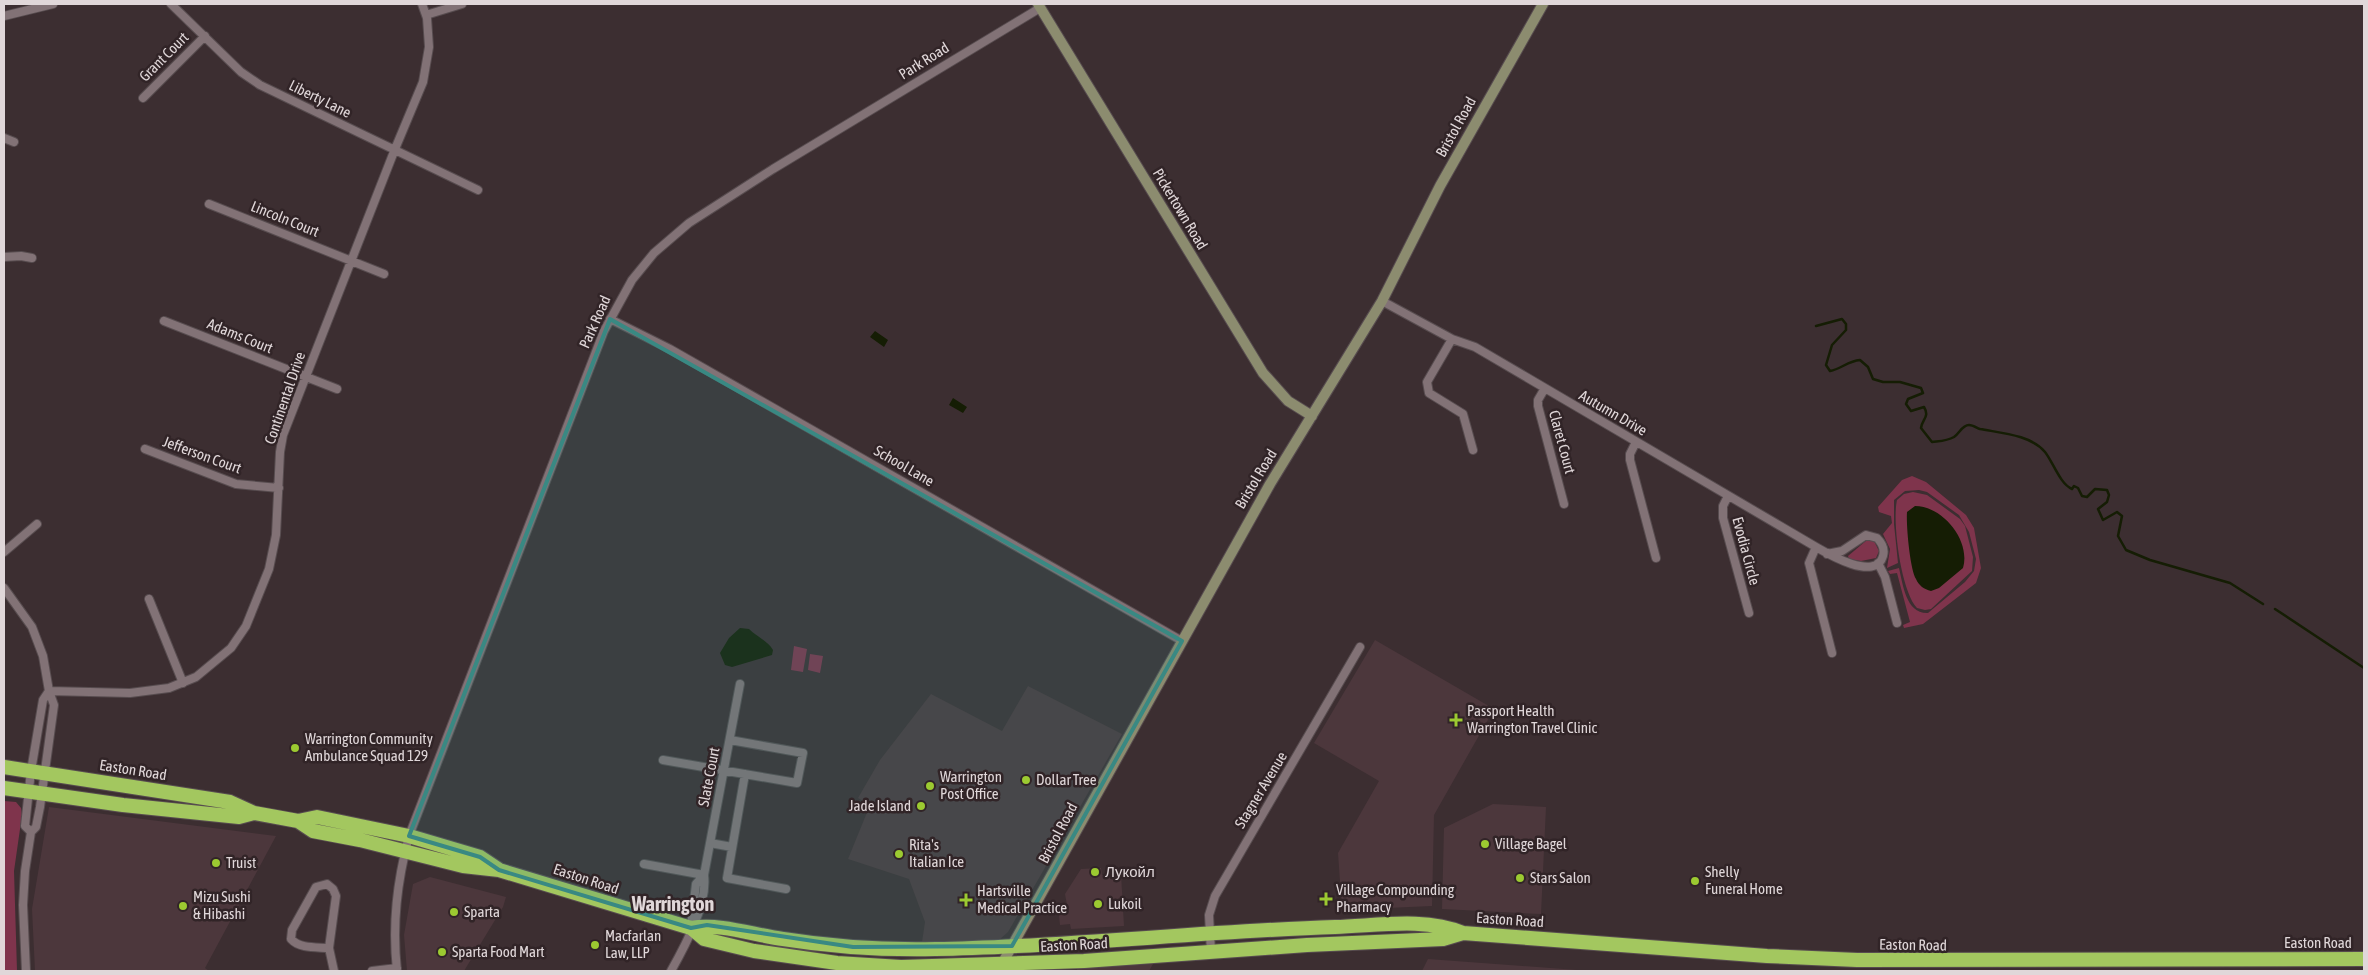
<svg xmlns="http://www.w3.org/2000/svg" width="2368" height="975" font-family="'Asap Condensed',sans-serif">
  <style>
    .built { fill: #4c373c }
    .green { fill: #7f344c }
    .water { fill: #151d04 }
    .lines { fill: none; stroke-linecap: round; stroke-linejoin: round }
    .stream { stroke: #151d04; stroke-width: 2.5 }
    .street-casing { stroke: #574c4f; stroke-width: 10 }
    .secondary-casing { stroke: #574c4f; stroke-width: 12 }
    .highway-casing { stroke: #574c4f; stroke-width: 16 }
    .street { stroke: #827276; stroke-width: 8 }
    .secondary { stroke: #8c8c6f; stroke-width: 10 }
    .highway { stroke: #a3c75f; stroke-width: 14 }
    .marked { fill: #398983; fill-opacity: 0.2; stroke: #398983; stroke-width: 4; stroke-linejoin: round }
    .poi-dot { fill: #9cca31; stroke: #312427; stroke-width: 2 }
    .labels { text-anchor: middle; stroke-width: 5; stroke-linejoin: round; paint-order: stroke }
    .street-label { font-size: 15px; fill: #e0d7d9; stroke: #312427 }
    .poi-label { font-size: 15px; fill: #e0d7d9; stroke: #312427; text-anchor: start }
    .district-label { font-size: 20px; font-weight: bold; fill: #e0d7d9; stroke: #312427 }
  </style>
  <rect width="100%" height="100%" fill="#3c2e31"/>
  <path class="built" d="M1375,640l119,69 -60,106 -2,91 -90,4 -4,-57 41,-72 -65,-38z
    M1028,686l94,48 -114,198 -9,8 -77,2 3,-20 -16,-43 -61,-20 22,-54 -12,-7 22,-38 51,-66 71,37z
    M1493,804l53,3 -5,107 -99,-5 2,-81z
    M49,807l227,29 -71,132 4,3h-174l-3,-62z
    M1101,868l1,7 19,-1 3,52 -53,3 -1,-5 -10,1 -2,-18 9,-2 -2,-11 16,-25z
    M430,877l76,20 -3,10 -39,64h-57l-3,-36 9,-51z
    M1428,959l162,12h-168z
    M1153,964l-4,7h-73l2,-3z"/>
  <path class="green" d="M1912,476l14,6 40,33 8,13 7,40 -5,15 -53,41 -19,4 -1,-3 7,-3 -13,-49 -7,1 -2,-3 11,-3c4,17 7,46 29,45l37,-31 9,-11 2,-12 -7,-27 -10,-17 -32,-23 -8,-2 -14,1 -11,9v24l4,39 -11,5 3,-19 -7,-15 9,-11 -1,-7 -12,-4 -1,-5 24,-27z
    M1913,492l14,3 33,24 5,7 8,31 -1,14 -41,38 -6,1 -8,-2c-16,-17 -25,-86 -20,-108l7,-6z
    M1867,540l7,1 5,10 -3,7 -15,3 -12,-2 -1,-3z
    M794,646l13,3 -4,23 -12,-2z
    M810,654l13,2 -3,17 -12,-3z
    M4,801l12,1 5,6 1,7 -8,56 3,100h-13z"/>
  <path class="water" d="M875,331l13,9 -4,7 -14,-10z
    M953,398l14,9 -4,6 -14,-8z
    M1915,506c28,0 56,35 48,62l-24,20 -8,3c-7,-2 -12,-5 -15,-12 -6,-10 -10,-54 -9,-67z
    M740,628l9,1c8,8 19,12 24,21l-1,5 -40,12 -7,-2 -5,-12 9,-15z"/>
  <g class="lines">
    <path class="stream" d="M1816,326l26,-7 4,5v6l-14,15 -6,20 4,6c11,-2 18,-10 30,-11l8,7 5,12 10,3h17l21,6 2,5 -15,6 -2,5 5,7 13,-4c6,10 -2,12 -3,21l11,14c8,-1 15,-1 22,-5 6,-4 8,-12 15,-12 4,0 8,3 11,4 21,4 51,6 65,23 8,10 15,32 27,37l2,-3 4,2 4,8 5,1 8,-8 12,1 2,5 -2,7 -9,7 5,11 14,-8 5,4 -4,20 8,14 24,10 80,23 33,21
      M2275,609l89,59"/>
    <defs>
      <path id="street" d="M171,4l70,68 19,13 218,105
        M426,15l36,-11
        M4,16l49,-12
        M143,98l62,-62
        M4,138l10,4
        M209,204l175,70
        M4,257l17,-1 11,2
        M1382,301l70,38 23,8 341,200c12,7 60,35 67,9 2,-7 -1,-13 -6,-18l-11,-3 -24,16 -15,3
        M610,319l60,30 512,292
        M164,321l173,68
        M1452,339l-25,43 2,11 34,21 10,36
        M1545,388l-7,12v6l26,98
        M1636,442l-6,12v6l26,98
        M145,449l91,35 43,4
        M1728,496l-5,10v12l26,95
        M1816,547l-7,16 23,90
        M4,552l33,-28
        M1878,563l7,14 12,46
        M4,588l28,39 11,29 6,35 5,14 -14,102 -4,20 -5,5 -6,39 -2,34 3,66
        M149,599l34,84
        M49,691l81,2 39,-5 27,-11 35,-29 15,-22 23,-57 7,-34 4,-83 3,-17 112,-286 28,-67 6,-35 -2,-29 -5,-14
        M663,760l134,23 6,-30 -73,-13
        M745,774l-18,104 59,11
        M31,832l-6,-6 6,-55 12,-71 6,-9
        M710,843l22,4
        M644,864l60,11
        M691,926l5,-42 8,-9
        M329,948c-13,-1 -29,1 -38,-9l1,-9 24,-43 11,-3 6,5 3,7 -7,52 5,23
        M1211,952l-2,-37 6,-19 145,-249
        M372,971l25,-3
        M397,971c-5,-47 0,-89 12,-135l195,-505 28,-51 22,-27 35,-30 84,-54 267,-161
        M671,971c14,-25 37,-67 33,-96l36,-191"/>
      <path id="secondary" d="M1038,4l225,369 25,28 24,15
        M998,971l272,-487 112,-183 58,-115 103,-182"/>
      <path id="highway" d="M4,767l226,35 24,11 44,8 19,-4 92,19 71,21 18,12
        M4,788l119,17 116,12 15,-4
        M298,821l15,10 47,9 103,26 36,4 192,58 13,11 50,12 83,12 64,4 183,-6 223,-16 136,-6 20,-6
        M691,928c30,-5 62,7 92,11 50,8 101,11 152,10 133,-2 267,-18 400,-22 41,-1 89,-10 128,6l304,23 90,4 507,-1"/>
    </defs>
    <use href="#street" class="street-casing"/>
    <use href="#secondary" class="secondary-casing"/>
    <use href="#highway" class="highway-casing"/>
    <use href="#street" class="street"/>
    <use href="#secondary" class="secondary"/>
    <use href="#highway" class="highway"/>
  </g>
  <path class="marked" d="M610,319l572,322 -170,305 -159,1 -146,-22 -16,3 -192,-58 -19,-13 -71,-21z"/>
  <g class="poi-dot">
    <path d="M1453.5 712.5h5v5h5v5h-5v5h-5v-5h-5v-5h5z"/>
    <circle cx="295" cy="748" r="5"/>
    <circle cx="1026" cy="780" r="5"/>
    <circle cx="930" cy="786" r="5"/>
    <circle cx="921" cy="806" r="5"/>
    <circle cx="1485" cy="844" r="5"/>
    <circle cx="899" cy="854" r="5"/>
    <circle cx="216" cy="863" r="5"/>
    <circle cx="1095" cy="872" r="5"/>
    <circle cx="1520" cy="878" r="5"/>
    <circle cx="1695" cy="881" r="5"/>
    <path d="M1323.5 891.5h5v5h5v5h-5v5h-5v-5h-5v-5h5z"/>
    <path d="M963.5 892.5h5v5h5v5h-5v5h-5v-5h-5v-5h5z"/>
    <circle cx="1098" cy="904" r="5"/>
    <circle cx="183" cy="906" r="5"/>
    <circle cx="454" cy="912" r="5"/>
    <circle cx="595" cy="945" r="5"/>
    <circle cx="442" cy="952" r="5"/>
  </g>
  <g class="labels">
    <g class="street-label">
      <text transform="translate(164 57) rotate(-45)" y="5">Grant Court</text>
      <text transform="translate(924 61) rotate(-32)" y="5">Park Road</text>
      <text transform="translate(320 99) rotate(26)" y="5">Liberty Lane</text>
      <text transform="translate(1456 127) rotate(-61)" y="5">Bristol Road</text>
      <text transform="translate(1180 209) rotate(59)" y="5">Pickertown Road</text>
      <text transform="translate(285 219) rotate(22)" y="5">Lincoln Court</text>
      <text transform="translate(595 322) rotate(-66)" y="5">Park Road</text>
      <text transform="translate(240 336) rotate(22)" y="5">Adams Court</text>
      <text transform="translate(285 398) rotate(-71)" y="5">Continental Drive</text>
      <text transform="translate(1613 413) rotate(30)" y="5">Autumn Drive</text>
      <text transform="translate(1562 442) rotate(75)" y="5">Claret Court</text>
      <text transform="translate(202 455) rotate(20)" y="5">Jefferson Court</text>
      <text transform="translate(904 466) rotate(30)" y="5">School Lane</text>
      <text transform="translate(1256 479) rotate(-59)" y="5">Bristol Road</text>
      <text transform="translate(1746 551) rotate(75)" y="5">Evodia Circle</text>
      <text transform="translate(133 770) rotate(9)" y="5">Easton Road</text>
      <text transform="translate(709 777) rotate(-79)" y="5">Slate Court</text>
      <text transform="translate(1261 790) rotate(-59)" y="5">Stagner Avenue</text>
      <text transform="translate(1058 833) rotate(-62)" y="5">Bristol Road</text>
      <text transform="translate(586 879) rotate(18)" y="5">Easton Road</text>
      <text transform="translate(1510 920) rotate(4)" y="5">Easton Road</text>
      <text x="2318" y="948">Easton Road</text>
      <text transform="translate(1074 945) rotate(-3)" y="5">Easton Road</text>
      <text transform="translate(1913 945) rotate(1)" y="5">Easton Road</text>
    </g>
    <g class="poi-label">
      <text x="1467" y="716">Passport Health<tspan x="1467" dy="17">Warrington Travel Clinic</tspan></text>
      <text x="305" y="744">Warrington Community<tspan x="305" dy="17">Ambulance Squad 129</tspan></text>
      <text x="940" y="782">Warrington<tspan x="940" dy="17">Post Office</tspan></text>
      <text x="1036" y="785">Dollar Tree</text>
      <text x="911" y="811" text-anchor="end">Jade Island</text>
      <text x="1495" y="849">Village Bagel</text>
      <text x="909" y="850">Rita's<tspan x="909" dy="17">Italian Ice</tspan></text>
      <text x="226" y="868">Truist</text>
      <text x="1105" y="877">Лукойл</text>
      <text x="1705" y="877">Shelly<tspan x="1705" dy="17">Funeral Home</tspan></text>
      <text x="1530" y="883">Stars Salon</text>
      <text x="1336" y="895">Village Compounding<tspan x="1336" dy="17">Pharmacy</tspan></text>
      <text x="977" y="896">Hartsville<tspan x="977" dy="17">Medical Practice</tspan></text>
      <text x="193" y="902">Mizu Sushi<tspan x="193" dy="17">&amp; Hibashi</tspan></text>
      <text x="1108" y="909">Lukoil</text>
      <text x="464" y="917">Sparta</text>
      <text x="605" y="941">Macfarlan<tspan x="605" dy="17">Law, LLP</tspan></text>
      <text x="452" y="957">Sparta Food Mart</text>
    </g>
    <g class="district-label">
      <text x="673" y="911">Warrington</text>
    </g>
  </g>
  <rect width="2368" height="975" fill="none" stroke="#e0d7d9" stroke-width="10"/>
</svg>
